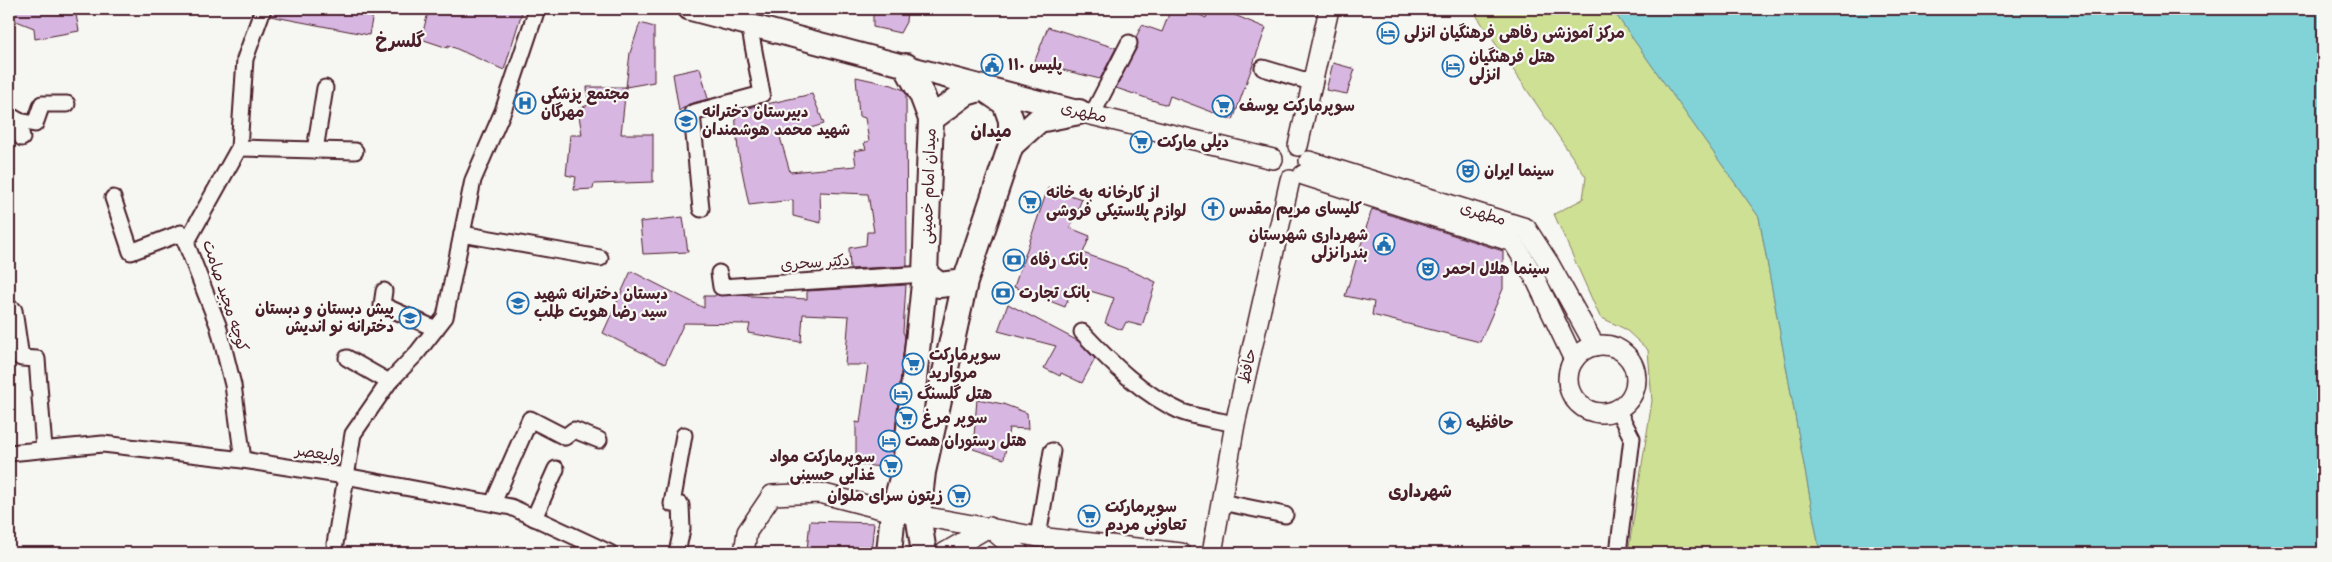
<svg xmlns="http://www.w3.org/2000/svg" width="2332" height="562" font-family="'Balsamiq Sans','Playpen Sans Arabic',sans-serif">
<rect width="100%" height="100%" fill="#f6f6f2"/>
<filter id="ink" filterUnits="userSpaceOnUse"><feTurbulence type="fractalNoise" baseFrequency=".02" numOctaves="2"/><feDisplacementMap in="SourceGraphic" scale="10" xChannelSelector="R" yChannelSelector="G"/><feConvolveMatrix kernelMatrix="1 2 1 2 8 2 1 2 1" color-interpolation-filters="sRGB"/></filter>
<g filter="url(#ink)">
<path fill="#cee094" stroke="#8c8060" d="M1472,9H1612L1759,217L1820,553H1628L1652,401L1648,350L1625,329L1600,317L1554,214L1583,199L1586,177Z"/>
<path fill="#82d3d8" stroke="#6c8b93" d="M1612,9H2323V553H1820L1759,217Z"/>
<g fill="#d7b6e1" stroke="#4a1f2b">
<path d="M9,9H75L79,31L35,39L34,28L9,18Z"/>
<path d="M272,9H374L369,35L270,16Z"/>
<path d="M429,9H523L504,70L448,45V48L421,39Z"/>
<path d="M873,9H907L906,22L900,33L873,27Z"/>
<path d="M1171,9H1188L1206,18L1209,9H1220L1266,28L1233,120L1170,96L1167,105L1116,88L1137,47L1136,37L1142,25L1162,32Z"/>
<path d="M640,23L654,27V82L626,87L630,53Z"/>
<path d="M1048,27L1116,48L1100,79L1034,63Z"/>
<path d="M1333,63L1355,69L1347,94L1326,90Z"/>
<path d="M700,68L708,99L689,104L679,111L673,74Z"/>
<path d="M856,77L892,85L904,90L906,94L907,266L850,269L849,248L866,245L867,232H874L868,194L820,192L821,223L793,216V200L749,205L738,151L735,111L812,94L824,124L780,137L790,172L856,166L854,151L866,149L864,143L869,141L865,118L859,116Z"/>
<path d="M587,87H626L621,134H653V182L594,184L593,189L574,190L576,177L566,175L570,135H582L578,109L588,105Z"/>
<path d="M1048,188L1082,199L1070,228L1090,236L1083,253L1125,268L1156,282L1142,326L1126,322L1122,330L1105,323L1114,298L1073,286L1065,307L1014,287Z"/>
<path d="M1372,209L1503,251V289L1480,342L1372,315L1374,302L1345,296Z"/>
<path d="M683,217L688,252L643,254L640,222Z"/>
<path d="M631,271L704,308V296H715L716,294L807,299V291L906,285L903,332L905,336L892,460L881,467L856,464V422L860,423L868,365H845L849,316L803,314L801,342L748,333L750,324L684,323L665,364L603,333Z"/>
<path d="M1008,304L1078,341L1095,359L1082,383L1061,373L1060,376L1044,368L1056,346L998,331Z"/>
<path d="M977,399L1003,404L1027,413L1028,429L1009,428L1004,459L973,449Z"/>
<path d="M810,521L874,523L871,553H836L807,550Z"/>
</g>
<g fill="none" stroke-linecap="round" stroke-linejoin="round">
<g stroke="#4a1f2b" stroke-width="19">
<g id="minor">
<path d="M1263,68L1314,83"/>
<path d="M9,115L19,121L22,138"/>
<path d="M1092,115L1129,43"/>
<path d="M19,121L35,124L42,104H67"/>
<path d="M239,148L355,151"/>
<path d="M315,150L325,88"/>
<path d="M113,198L131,252L181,233L186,243"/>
<path d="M701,209L692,113L762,94L749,24"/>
<path d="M462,234L600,258"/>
<path d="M719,273L721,287L925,274"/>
<path d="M384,291L382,305L436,329"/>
<path d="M14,310L21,358L37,359L44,449"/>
<path d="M1082,332C1112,364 1142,394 1182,412C1198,418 1218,420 1235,424"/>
<path d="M347,358L389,382"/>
<path d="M1617,409L1632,438L1618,553"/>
<path d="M9,453L103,444L243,460L345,476L511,507L610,553"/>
<path d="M243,460L233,385L218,325L186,243L239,148L245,59L263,9"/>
<path d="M1221,502L1285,515"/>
<path d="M493,503L530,419L565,437L574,430L599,440"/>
<path d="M534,518L556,469"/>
<path d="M1038,537L1052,451"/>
<path d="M335,544L353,434L389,382L417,353L445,317L473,180L503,111L537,9"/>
<path d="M677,553L682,529L681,505L672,504L684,435"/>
</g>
</g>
<g stroke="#4a1f2b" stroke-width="22">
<g id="tertiary">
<path d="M1079,112L1273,159"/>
<path d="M1298,146L1329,9"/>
<path d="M1309,161L1526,228L1550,265L1595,346"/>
<path d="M1303,175L1513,242L1535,278L1574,360"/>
<circle cx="1602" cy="379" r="34"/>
<path d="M894,511L1038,537L1181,553"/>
<path d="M744,553L747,532L772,495L820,493L893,512"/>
<path d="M944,553L989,527L1019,553"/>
<path d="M1212,553L1235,424L1290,180"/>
</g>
</g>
<g stroke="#4a1f2b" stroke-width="25">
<path id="secondary" d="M689,9L1079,112"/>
</g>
<g stroke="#4a1f2b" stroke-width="28">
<g id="primary">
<path d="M906,66L922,95L931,119"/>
<path d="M1011,145L1039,120L1079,112"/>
<path d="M889,553L893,512L905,467L925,274"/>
<path d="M924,553L918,514L923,472L965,282L1011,145V120L1005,103L983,88L966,93L931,119L925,274L939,285L965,282"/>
</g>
</g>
<use href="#minor" stroke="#f6f6f2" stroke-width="15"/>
<use href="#tertiary" stroke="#f6f6f2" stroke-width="19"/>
<use href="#secondary" stroke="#f6f6f2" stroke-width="21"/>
<use href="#primary" stroke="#f6f6f2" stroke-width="24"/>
</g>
</g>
<defs>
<g id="hotel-ring" transform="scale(1.125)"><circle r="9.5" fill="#f6f6f2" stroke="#1f6fb2" stroke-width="1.5"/><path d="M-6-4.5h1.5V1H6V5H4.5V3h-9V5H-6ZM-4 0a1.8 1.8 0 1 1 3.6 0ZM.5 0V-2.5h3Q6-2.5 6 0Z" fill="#1f6fb2"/></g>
<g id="civic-ring" transform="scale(1.125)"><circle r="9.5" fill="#f6f6f2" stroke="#1f6fb2" stroke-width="1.5"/><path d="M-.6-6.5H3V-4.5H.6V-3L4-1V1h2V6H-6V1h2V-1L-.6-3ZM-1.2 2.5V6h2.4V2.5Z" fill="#1f6fb2"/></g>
<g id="hospital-ring" transform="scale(1.125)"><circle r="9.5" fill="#f6f6f2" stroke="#1f6fb2" stroke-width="1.5"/><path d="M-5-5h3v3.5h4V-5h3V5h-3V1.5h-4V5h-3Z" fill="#1f6fb2"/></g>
<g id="supermarket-ring" transform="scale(1.125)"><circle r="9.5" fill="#f6f6f2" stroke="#1f6fb2" stroke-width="1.5"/><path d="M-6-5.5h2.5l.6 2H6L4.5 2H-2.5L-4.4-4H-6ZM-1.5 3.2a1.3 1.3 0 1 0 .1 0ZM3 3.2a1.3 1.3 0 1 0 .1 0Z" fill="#1f6fb2"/></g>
<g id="school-ring" transform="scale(1.125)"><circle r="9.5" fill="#f6f6f2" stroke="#1f6fb2" stroke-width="1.5"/><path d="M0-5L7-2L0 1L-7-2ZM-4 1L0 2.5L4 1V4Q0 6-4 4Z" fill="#1f6fb2"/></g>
<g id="theatre-ring" transform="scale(1.125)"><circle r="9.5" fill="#f6f6f2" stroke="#1f6fb2" stroke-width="1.5"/><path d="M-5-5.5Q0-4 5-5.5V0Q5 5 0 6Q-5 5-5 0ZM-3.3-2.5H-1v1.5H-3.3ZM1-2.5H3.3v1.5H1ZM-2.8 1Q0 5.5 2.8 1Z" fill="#1f6fb2"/></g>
<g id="church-ring" transform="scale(1.125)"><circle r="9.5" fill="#f6f6f2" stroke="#1f6fb2" stroke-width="1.5"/><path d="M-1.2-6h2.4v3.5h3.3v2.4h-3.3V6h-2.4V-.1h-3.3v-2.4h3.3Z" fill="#1f6fb2"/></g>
<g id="bank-ring" transform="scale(1.125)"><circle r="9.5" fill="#f6f6f2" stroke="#1f6fb2" stroke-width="1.5"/><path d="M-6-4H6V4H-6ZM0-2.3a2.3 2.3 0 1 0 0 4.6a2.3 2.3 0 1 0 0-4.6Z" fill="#1f6fb2"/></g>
<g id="sight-ring" transform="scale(1.125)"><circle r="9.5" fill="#f6f6f2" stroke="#1f6fb2" stroke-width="1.5"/><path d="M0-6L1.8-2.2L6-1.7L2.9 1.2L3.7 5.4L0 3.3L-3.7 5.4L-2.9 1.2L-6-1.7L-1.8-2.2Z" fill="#1f6fb2"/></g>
</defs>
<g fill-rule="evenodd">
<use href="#hotel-ring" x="1388" y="33"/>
<use href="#civic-ring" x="992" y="65"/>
<use href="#hotel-ring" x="1453" y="66"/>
<use href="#hospital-ring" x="525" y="103"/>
<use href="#supermarket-ring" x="1223" y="106"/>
<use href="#school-ring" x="686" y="121"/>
<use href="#supermarket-ring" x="1141" y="142"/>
<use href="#theatre-ring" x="1468" y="171"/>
<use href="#supermarket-ring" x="1030" y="202"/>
<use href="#church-ring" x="1213" y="209"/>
<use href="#civic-ring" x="1384" y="244"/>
<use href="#bank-ring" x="1014" y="260"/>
<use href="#theatre-ring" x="1428" y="269"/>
<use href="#bank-ring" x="1003" y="293"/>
<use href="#school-ring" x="518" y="303"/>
<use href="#school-ring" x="410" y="318"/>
<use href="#supermarket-ring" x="913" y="364"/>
<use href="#hotel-ring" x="901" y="394"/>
<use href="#supermarket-ring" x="906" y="418"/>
<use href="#sight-ring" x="1450" y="423"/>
<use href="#hotel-ring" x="889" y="441"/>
<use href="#supermarket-ring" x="891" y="466"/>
<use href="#supermarket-ring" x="959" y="496"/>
<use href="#supermarket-ring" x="1089" y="516"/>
</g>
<g text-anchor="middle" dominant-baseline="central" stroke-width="4.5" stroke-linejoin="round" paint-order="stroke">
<g font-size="16" font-weight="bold" fill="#4a1f2b" stroke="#f6f6f2" text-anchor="start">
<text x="1404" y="33">مرکز آموزشی رفاهی فرهنگیان انزلی</text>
<text x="1469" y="57">هتل فرهنگیان<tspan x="1469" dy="18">انزلی</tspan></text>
<text x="1008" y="65">پلیس ۱۱۰</text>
<text x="541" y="94">مجتمع پزشکی<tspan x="541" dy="18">مهرگان</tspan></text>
<text x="1239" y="106">سوپرمارکت یوسف</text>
<text x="702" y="112">دبیرستان دخترانه<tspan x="702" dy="18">شهید محمد هوشمندان</tspan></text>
<text x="1157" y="142">دیلی مارکت</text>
<text x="1484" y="171">سینما ایران</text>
<text x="1046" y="193">از کارخانه به خانه<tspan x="1046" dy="18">لوازم پلاستیکی فروشی</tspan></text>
<text x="1229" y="209">کلیسای مریم مقدس</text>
<text x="1368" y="235" text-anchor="end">شهرداری شهرستان<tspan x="1368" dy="18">بندرانزلی</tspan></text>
<text x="1030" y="260">بانک رفاه</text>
<text x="1444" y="269">سینما هلال احمر</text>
<text x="1019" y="293">بانک تجارت</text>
<text x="534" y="294">دبستان دخترانه شهید<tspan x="534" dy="18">سید رضا هویت طلب</tspan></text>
<text x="394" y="309" text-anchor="end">پیش دبستان و دبستان<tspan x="394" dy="18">دخترانه نو اندیش</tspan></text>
<text x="929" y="355">سوپرمارکت<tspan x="929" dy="18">مروارید</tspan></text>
<text x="917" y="394">هتل گلسنگ</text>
<text x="922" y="418">سوپر مرغ</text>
<text x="1466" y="423">حافظیه</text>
<text x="905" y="441">هتل رستوران همت</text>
<text x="875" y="457" text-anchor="end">سوپرمارکت مواد<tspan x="875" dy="18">غذایی حسینی</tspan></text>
<text x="943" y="496" text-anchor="end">زيتون سرای ملوان</text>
<text x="1105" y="507">سوپرمارکت<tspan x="1105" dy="18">تعاونی مردم</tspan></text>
</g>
<g font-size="16" fill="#4a1f2b" stroke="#f6f6f2">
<text transform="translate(1084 113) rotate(13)">مطهری</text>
<text transform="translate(929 186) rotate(-88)">میدان امام خمینی</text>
<text transform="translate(1483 214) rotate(17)">مطهری</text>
<text transform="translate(815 263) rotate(-4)">دکتر سحری</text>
<text transform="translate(225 296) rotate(72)">کوچه مجید صامت</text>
<text transform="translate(1248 366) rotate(-77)">حافظ</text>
<text transform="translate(318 454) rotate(9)">ولیعصر</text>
</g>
<g font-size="18" font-weight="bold" fill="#4a1f2b" stroke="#f6f6f2">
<text x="400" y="41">گلسرخ</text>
<text x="991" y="131">میدان</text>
<text x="1420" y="491">شهرداری</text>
</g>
</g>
<rect width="2332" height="562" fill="none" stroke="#f6f6f2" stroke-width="30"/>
<rect x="15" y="15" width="2302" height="532" fill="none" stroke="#4a1f2b" stroke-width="2" filter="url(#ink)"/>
</svg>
